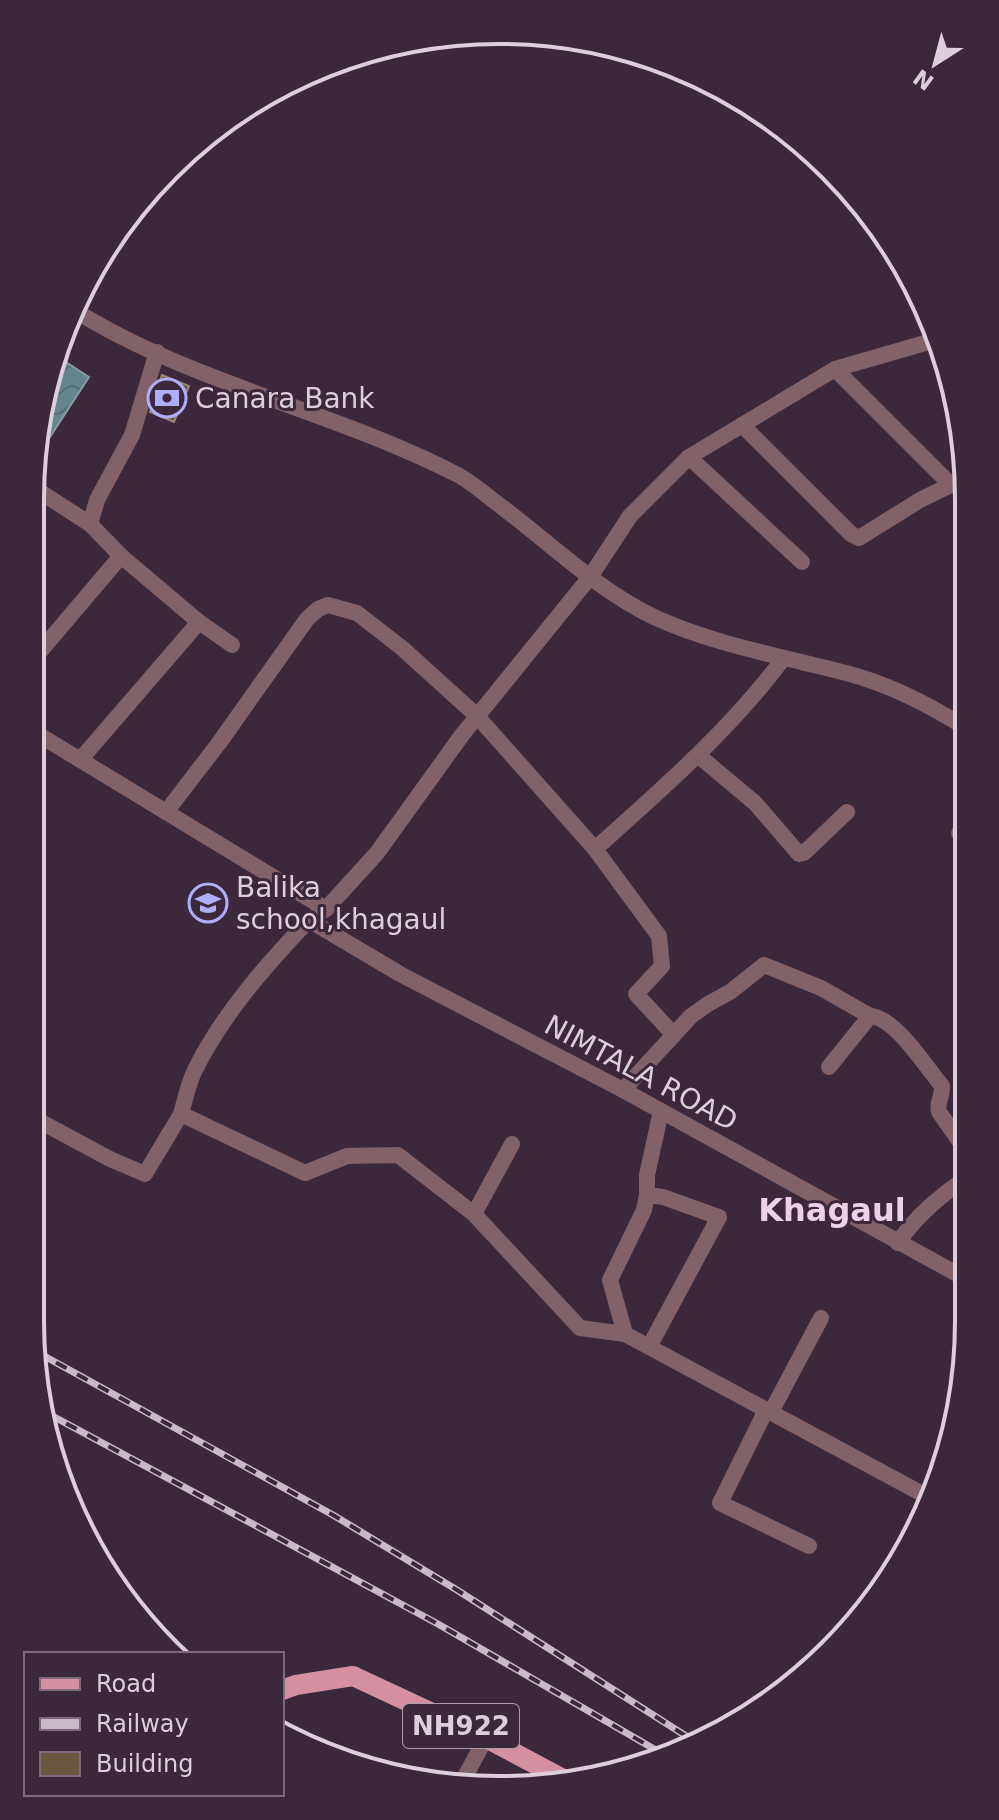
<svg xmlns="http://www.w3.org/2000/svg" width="999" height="1820" font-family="'DejaVu Sans',sans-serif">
<defs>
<pattern id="water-waves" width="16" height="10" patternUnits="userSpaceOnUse" patternTransform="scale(2)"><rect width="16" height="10" fill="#62868c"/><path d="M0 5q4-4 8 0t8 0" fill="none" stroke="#576d72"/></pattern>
</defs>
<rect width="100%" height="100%" fill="#3c283b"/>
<path fill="url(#water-waves)" stroke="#879ca4" stroke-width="2" d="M55,355L89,377L35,460L33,459L46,378Z"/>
<path fill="#685840" stroke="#9a886d" stroke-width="2" d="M162,375L189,386L174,422L150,412Z"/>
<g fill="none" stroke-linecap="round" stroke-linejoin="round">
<g stroke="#836169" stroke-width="16">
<path d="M74,310C193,384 334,411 458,475C473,483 488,497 502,507C551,544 598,590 654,617C715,645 781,656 846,673C889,684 928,704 966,728"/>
<path d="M939,339L835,369L689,457L630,516L590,577L462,735L377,853L326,909L309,920L400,974L623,1090L968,1280"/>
<path d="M835,369L951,485"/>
<path d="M742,425L851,534L859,538L920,500L965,478"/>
<path d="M689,457L802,562"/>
<path d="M31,486L90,524"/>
<path d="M121,556L199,622"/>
<path d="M31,662L121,556L90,524L97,500L132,435L157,352"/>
<path d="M31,730L326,909"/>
<path d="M699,756L755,803L799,854L804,853L847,812"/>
<path d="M80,760L199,622L232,645"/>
<path d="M166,812L219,743L307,619L318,609L328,605L357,613L402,648L477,716L595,849L659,936L662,966L636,994L674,1035"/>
<path d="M959,833L966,823"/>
<path d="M595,849C662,789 729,731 783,659"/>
<path d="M963,934L967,929"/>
<path d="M829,1067L870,1016C895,1017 926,1067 942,1086C943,1096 936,1103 939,1112L967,1152"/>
<path d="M623,1090L691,1016L708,1004L730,992L764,965L821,988L870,1016"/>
<path d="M181,1114C185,1100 188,1085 194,1072C221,1016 266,965 309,920"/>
<path d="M30,1116L110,1159L145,1174L181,1114L305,1173L347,1156L398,1155L474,1214"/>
<path d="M512,1144L474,1214L580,1328L625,1334L930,1498"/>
<path d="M647,1195L663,1197L719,1217L649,1347"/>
<path d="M898,1243C917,1214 940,1197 967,1177"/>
<path d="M625,1334L610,1280L644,1210L647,1195V1175L661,1111"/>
<path d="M766,1410L720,1503L809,1546"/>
<path d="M771,1412L821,1318"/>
<path d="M462,1782L486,1738"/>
</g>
<path stroke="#d48fa1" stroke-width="20" d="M282,1690L296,1685L353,1676L486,1738L567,1781"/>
<g stroke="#c8bac7" stroke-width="7">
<g id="rail">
<path d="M35,1351L333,1515L457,1590L697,1743"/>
<path d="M45,1412L438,1624L668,1757"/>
</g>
</g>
<use href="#rail" stroke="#3c283b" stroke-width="4" stroke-dasharray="12" stroke-linecap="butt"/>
</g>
<defs>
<g id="bank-ring" transform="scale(2)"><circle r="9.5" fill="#3c283b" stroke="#aeaefb" stroke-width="1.5"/><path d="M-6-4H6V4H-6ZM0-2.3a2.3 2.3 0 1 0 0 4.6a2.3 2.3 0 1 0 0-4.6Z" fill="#aeaefb"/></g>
<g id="school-ring" transform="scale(2)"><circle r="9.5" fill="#3c283b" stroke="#aeaefb" stroke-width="1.5"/><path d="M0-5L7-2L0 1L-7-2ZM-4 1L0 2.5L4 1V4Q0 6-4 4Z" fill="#aeaefb"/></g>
</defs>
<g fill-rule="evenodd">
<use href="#bank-ring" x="167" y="398"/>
<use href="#school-ring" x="208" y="903"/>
</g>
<g text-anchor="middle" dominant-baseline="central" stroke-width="6" stroke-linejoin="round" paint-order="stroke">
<rect fill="#3c283b" stroke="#ac9dab" stroke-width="2" x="403" y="1704" width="116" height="44" rx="6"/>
<g font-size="26" font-weight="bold" fill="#dccfdb">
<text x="461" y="1726">NH922</text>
</g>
<g font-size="28" fill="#dccfdb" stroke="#3c283b" text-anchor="start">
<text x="195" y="398">Canara Bank</text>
<text x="236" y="887">Balika<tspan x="236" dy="32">school,khagaul</tspan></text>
</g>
<g font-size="28" fill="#dccfdb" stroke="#3c283b">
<text transform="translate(641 1073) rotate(28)">NIMTALA ROAD</text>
</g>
<g font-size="32" font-weight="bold" fill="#ebd1e9" stroke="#3c283b">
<text x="832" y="1210">Khagaul</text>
</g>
</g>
<path d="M0 0H999V1820H0ZM499 44H500A455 455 0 0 1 955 499V1321A455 455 0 0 1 500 1776H499A455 455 0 0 1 44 1321V499A455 455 0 0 1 499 44Z" fill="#3c283b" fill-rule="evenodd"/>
<path fill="none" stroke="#dccfdb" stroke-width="4" d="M499 44H500A455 455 0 0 1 955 499V1321A455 455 0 0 1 500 1776H499A455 455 0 0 1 44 1321V499A455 455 0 0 1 499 44Z"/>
<rect x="24" y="1652" width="260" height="144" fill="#3c283b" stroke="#7c6b7b" stroke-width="2"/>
<rect x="40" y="1678" width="40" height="12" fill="#d48fa1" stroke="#7c6b7b" stroke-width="2"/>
<text x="96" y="1692" font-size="24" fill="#dccfdb">Road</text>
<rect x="40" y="1718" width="40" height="12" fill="#c8bac7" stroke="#7c6b7b" stroke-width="2"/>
<text x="96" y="1732" font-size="24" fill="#dccfdb">Railway</text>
<rect x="40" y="1752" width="40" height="24" fill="#685840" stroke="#7c6b7b" stroke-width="2"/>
<text x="96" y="1772" font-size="24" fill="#dccfdb">Building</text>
<g transform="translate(935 64) rotate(216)" stroke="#3c283b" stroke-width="6" paint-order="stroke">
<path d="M0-6L14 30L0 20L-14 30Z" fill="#dccfdb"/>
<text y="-12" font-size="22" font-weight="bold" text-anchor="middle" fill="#dccfdb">N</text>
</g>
</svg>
